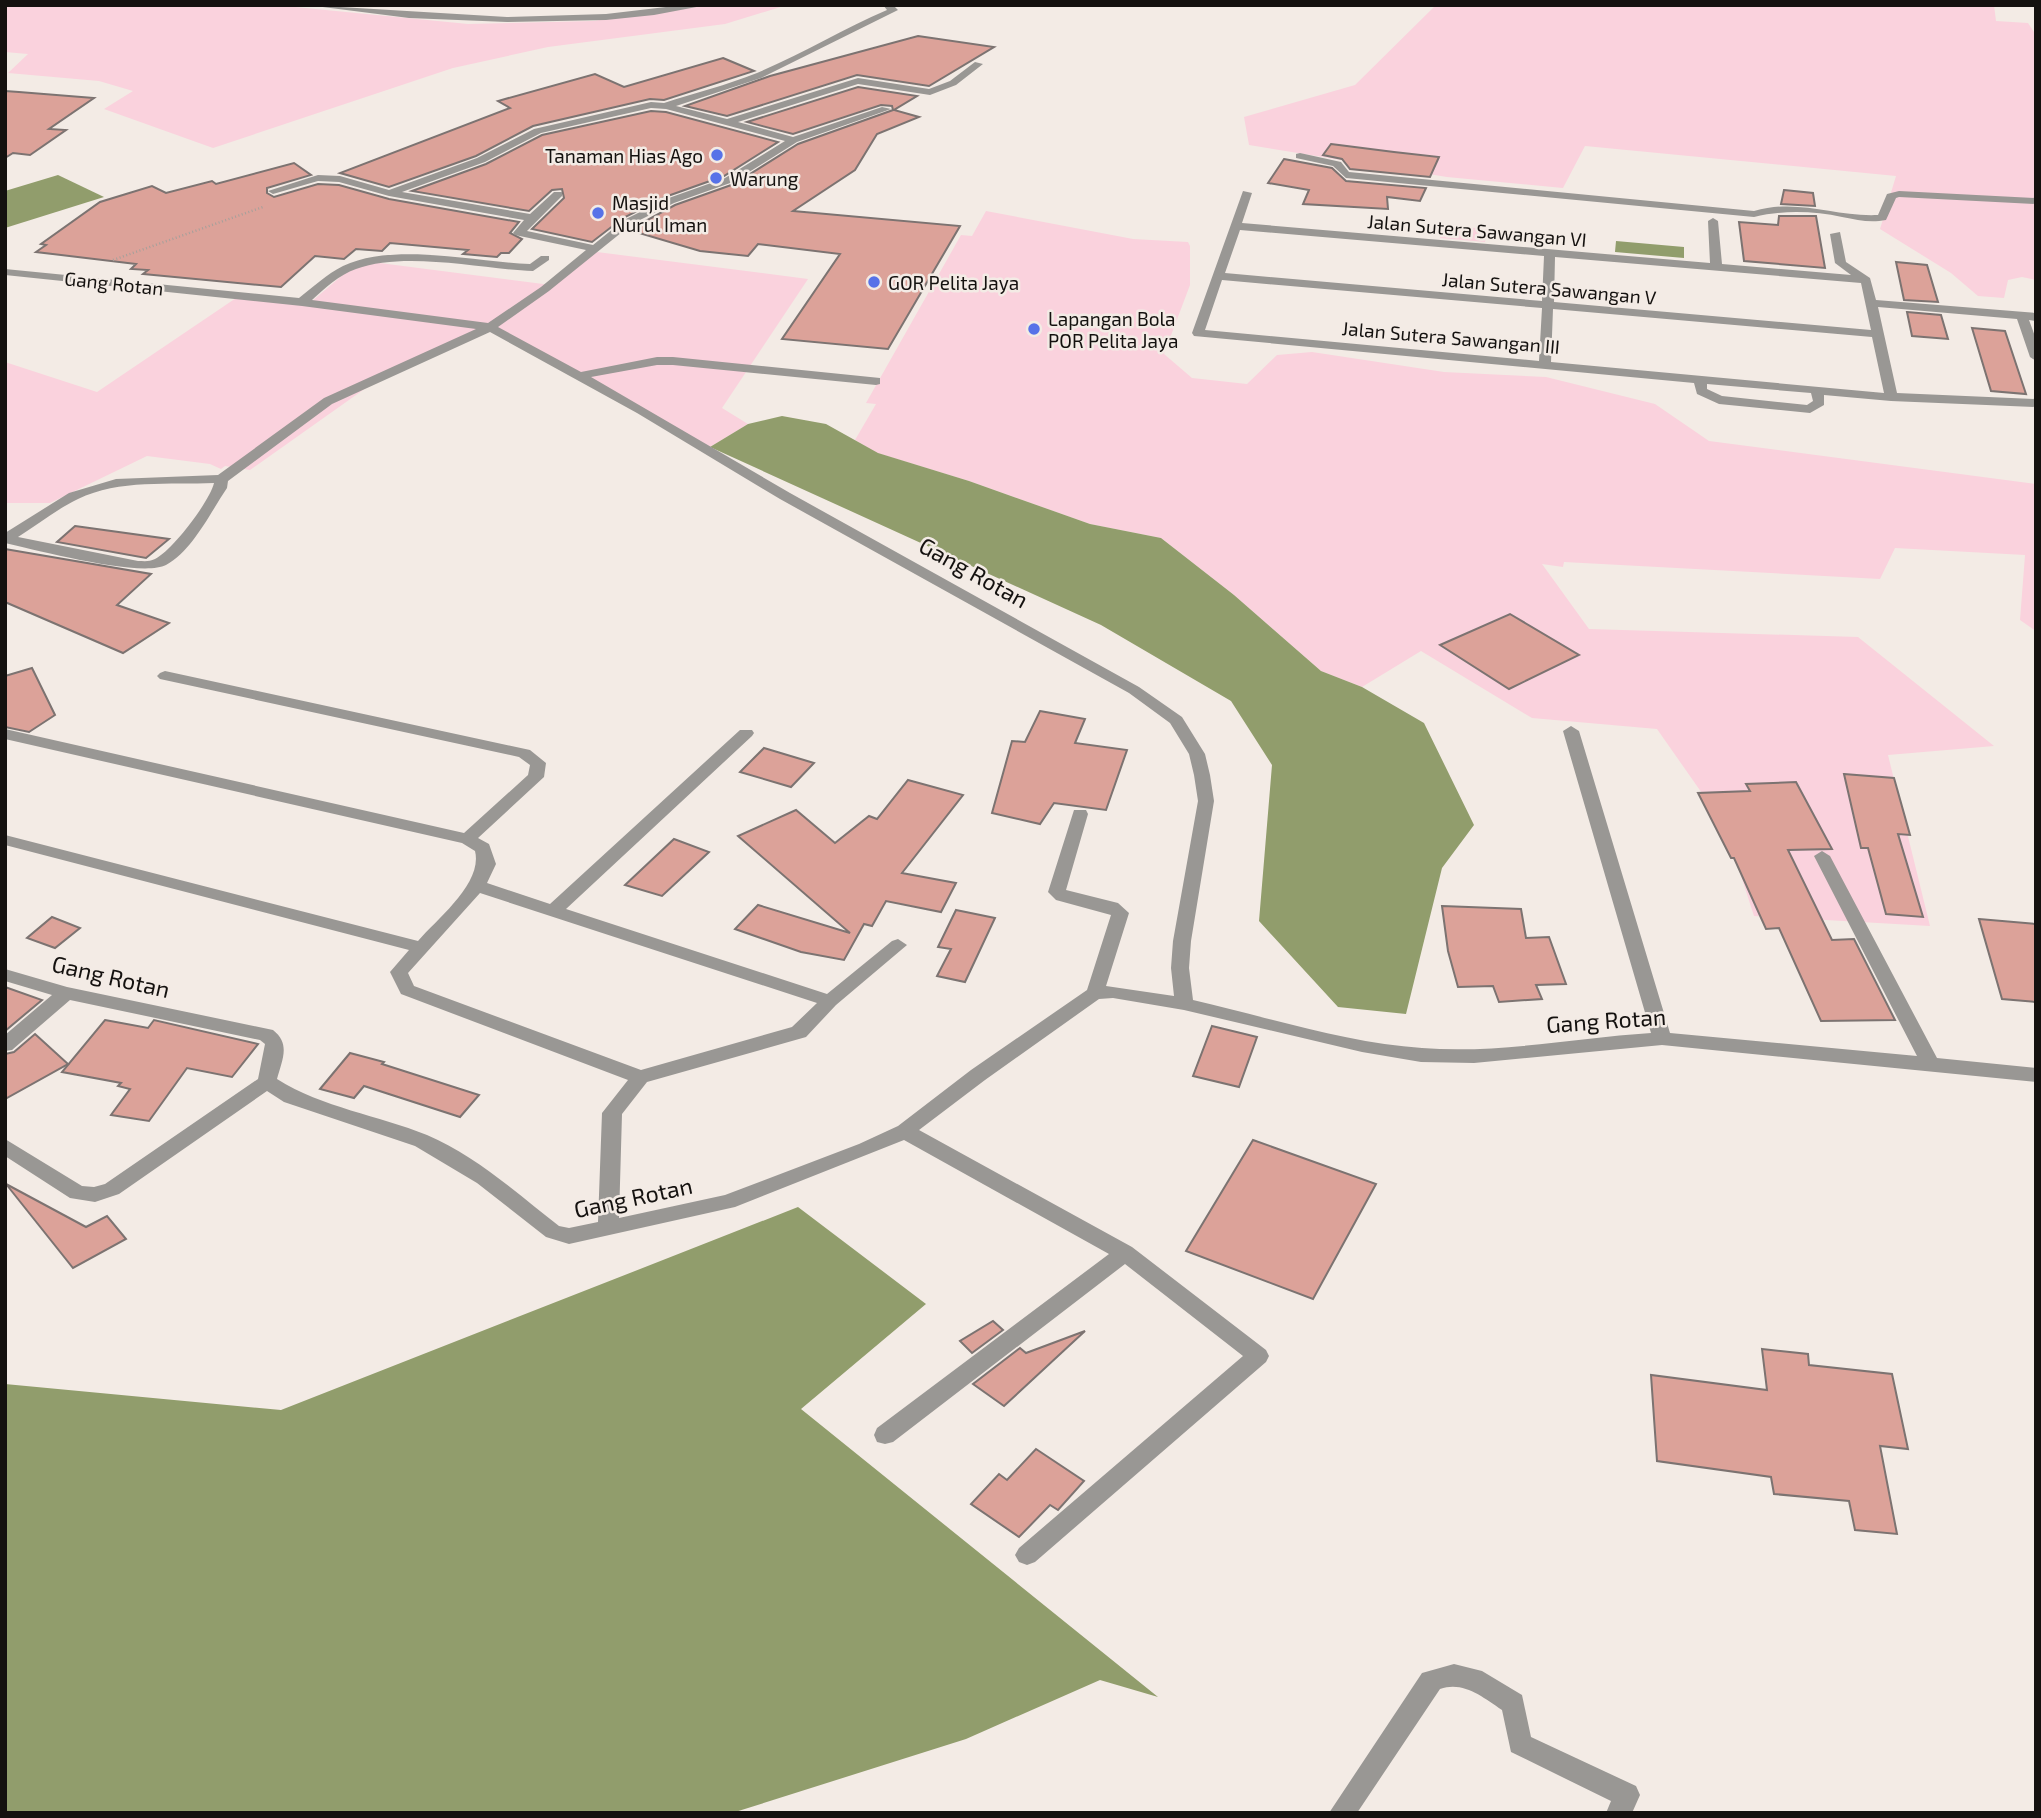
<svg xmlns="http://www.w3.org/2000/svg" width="2041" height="1818" font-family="'Exo 2',sans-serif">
<rect width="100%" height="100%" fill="#f3ebe5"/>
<g fill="#fad2dd">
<path d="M5,5H275L468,24L593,21L703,5H787L725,24L548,47L453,68L213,148L104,109L133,91L99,81L8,73L28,54L5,52Z"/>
<path d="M1436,5H1994L1996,21L2028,23L2036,35V280L2022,277L2008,280L2004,298L1978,296L1951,273L1880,229L1896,176L1585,146L1563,188L1447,177L1249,145L1244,117L1355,85Z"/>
<path d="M986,211L1133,239L1188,242L1190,246V285L1164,354L1192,378L1247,384L1277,355L1312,352L1444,372L1546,377L1655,404L1709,441L2036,484V631L2020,620L2025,555L1895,548L1880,579L1564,562L1563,567L1542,564L1589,629L1858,637L1994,746L1888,755L1930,926L1754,916L1725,826L1657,729L1532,718L1421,651L1362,687L1321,671L1234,595L1161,538L1090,524L969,481L877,453L855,440L876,404L866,403L961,235L972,236Z"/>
<path d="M1442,225L1487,229L1485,242L1440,238Z"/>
<path d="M597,252L808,279L722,408L748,424L710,447L486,328L380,378L250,470L225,466L221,469L210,464L147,456L50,503H5V362L97,392L242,294L311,302L345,273L372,262L551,285Z"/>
</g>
<g fill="#919d6c">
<path d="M58,175L104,197L5,228V191Z"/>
<path d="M1616,241L1684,247V258L1615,252Z"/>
<path d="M782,416L826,424L878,453L969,481L1090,524L1161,538L1234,595L1321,671L1362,687L1424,723L1474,825L1442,868L1406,1014L1338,1007L1259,921L1272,765L1231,701L1101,625L710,447L748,424Z"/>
<path d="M798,1207L926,1304L801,1409L1158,1697L1100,1680L966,1739L732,1813H5V1384L281,1410Z"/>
</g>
<g fill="#dca299" stroke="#7c7371" stroke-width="2">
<path d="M918,36L994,47L929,86L857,75L727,116L685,106L770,76Z"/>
<path d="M723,58L754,71L664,100L650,99L533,126L476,156L389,187L340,173L510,108L498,101L595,74L624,87Z"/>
<path d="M858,87L917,96L894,110L919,117L877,134L855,170L793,211L960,226L888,349L782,339L840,254L758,244L748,256L700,251L629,230L675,205L734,184L798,144L893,110L892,106L881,105L793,134L747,122Z"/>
<path d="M5,91L19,92L94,98L49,129L66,130L30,155L13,153L5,158Z"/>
<path d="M651,111L666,112L778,142L724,176L665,197L623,218L592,242L532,229L564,198L562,189L552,190L529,211L412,191L486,164L542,135Z"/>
<path d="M1331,144L1394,152L1439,157L1430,177L1350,169L1342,159L1323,155Z"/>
<path d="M1284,159L1332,168L1346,181L1426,188L1420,201L1387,197L1388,209L1303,204L1309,190L1268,183Z"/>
<path d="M294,163L311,175L267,188V193L274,197L318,184L339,185L389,199L519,222L510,233L522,239L509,253H501L497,257L463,254L468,250L390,243L382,251L356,249L344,259L315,256L281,287L143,274L148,270L131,269L136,264L36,252L46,245L41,244L100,202L152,186L166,193L212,181L216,184Z"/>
<path d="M1784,190L1813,193L1815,206L1781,204Z"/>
<path d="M1779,216H1816L1825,268L1744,261L1739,222L1778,225Z"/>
<path d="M1896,262L1927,265L1938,302L1904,300Z"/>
<path d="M1907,312L1941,315L1948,339L1912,336Z"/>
<path d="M1972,328L2005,331L2026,394L1991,391Z"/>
<path d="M75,526L169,539L146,558L57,542Z"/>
<path d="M5,549L151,574L117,605L169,623L123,653L5,602Z"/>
<path d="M1510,614L1579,655L1509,689L1440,645Z"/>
<path d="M32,668L55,715L29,732L5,727V676Z"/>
<path d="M1040,711L1085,719L1075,743L1127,750L1106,810L1054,803L1040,824L992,813L1012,741L1025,742Z"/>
<path d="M764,748L814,763L791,787L740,772Z"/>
<path d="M1844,774L1894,778L1910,835L1898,834L1923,917L1886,914L1868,848H1861Z"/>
<path d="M908,780L963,795L902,873L956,883L941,912L886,901L872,926L864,924L844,960L801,952L735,929L758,905L850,933L738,836L796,810L835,843L869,816L877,819Z"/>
<path d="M1796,782L1832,849L1788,850L1832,940L1854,939L1895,1020L1821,1021L1779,928L1766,929L1734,858H1731L1698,793L1750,791L1746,784Z"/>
<path d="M674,839L709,852L662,896L625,885Z"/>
<path d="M1442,906L1521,909L1526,938L1549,937L1566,984L1536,985L1542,999L1499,1002L1493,986L1458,987L1448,951Z"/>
<path d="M956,910L995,918L965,982L937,976L951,949L938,947Z"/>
<path d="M52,917L80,928L55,948L27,938Z"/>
<path d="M1979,919L2036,924V1002L2002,999Z"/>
<path d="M5,987L42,1000L5,1031Z"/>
<path d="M105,1020L148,1028L154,1020L258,1044L232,1077L187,1068L149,1121L111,1115L130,1089L118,1086L121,1083L62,1072Z"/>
<path d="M1212,1026L1257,1037L1239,1087L1193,1076Z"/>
<path d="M35,1034L68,1064L5,1099V1054L14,1052Z"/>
<path d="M350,1053L384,1062L382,1064L479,1095L460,1117L364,1086L354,1098L320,1089Z"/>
<path d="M1253,1140L1376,1184L1313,1299L1186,1251Z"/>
<path d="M6,1184L86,1227L107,1216L126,1239L73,1268Z"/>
<path d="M993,1321L1003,1330L972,1353L960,1341Z"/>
<path d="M1085,1331L1004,1406L973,1384L1020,1348L1026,1353Z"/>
<path d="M1762,1349L1808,1354L1809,1365L1892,1374L1908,1449L1880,1446L1897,1534L1855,1530L1849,1501L1774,1494L1771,1477L1657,1461L1651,1375L1767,1390Z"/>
<path d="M1036,1449L1084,1481L1058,1510L1050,1505L1019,1537L971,1504L999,1474L1007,1480Z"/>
</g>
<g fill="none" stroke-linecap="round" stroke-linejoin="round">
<path stroke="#a6a09b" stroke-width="2.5" stroke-dasharray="1 2.5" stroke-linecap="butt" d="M113,260L263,207"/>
<g fill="#999794" fill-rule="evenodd">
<path d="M307,5L507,17L606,14L683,5H707L654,15L606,20L507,22L409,18Z"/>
<path d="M883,5H893L898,10L761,78L676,106L727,119L858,78L929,89L950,81L975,62L983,64L956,85L930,95L858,84L738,122L793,137L882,107L891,109L797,142L733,182L674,203L632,224L549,291L498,327L581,372L657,357H673L880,378V384L876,385L673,365H657L591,377L790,493L1139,687L1182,717L1205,754L1210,775L1214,801L1191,941L1189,968L1193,1000C1267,1017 1347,1043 1422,1048C1498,1054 1575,1038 1651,1033L1563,731L1571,726L1579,731L1670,1033L1917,1056L1814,856L1822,851L1830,856L1937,1058L2036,1068V1082L1662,1045L1474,1063L1421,1062L1362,1052L1184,1010L1113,998L1099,999L985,1080L919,1130L1132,1247L1266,1350L1269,1356L1266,1362L1035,1562L1027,1565L1019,1562L1015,1555L1019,1548L1243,1356L1125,1264L893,1442L885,1444L877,1442L874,1435L877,1428L1109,1254L904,1140L735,1207L569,1244L546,1237L477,1183L415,1146L284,1102L267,1091L119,1194L95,1202L70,1198L5,1156V1139L82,1186L94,1187L105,1184L258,1079L265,1044L260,1040L70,1000L12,1050L5,1051V1035L52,995L5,981V969L67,987L273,1030C291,1044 282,1060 277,1079C323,1108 378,1115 427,1135C475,1155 519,1195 559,1226L569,1228L598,1222L602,1113L628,1080L401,994L390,972L409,950L5,845V835L418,941C438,918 483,883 475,851L462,843L5,739V729L464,833L528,775L530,765L519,757L160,679L157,676L160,673L165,671L530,750L546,763L544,777L478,838L489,844L496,864L487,883L550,904L740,730H752L754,733L752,736L566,909L827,994L892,941L898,939L907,945L836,1005L806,1037L647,1082L622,1114L619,1218L725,1195L859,1144L898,1126L971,1070L1087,990L1111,915L1056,900L1048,892L1074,810H1086L1088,814L1066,890L1118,903L1129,913L1106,986L1174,996L1171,968L1173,941L1198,801L1194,775L1189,754L1170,723L1129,693L780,499L637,413L490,332L332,404L228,481L227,488C210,513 193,550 166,565C141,578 37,550 5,543V533L69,493L116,479L218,475L324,398L476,329L302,306L5,275V269L299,298C313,287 327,274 343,266C394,242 475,262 530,264L541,256H549V260L533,271C480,269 406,251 356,269C339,275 325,288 312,300L488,323L541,287L586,250L515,235L513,233L524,220L389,196L339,182L318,181L273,194L268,191L318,175L340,176L389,190L477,158L534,129L651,102L664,103C695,93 727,85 757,73C802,54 843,29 887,10ZM651,108L666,109L785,141L725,178L666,199L624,220L593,245L527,231L562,196V192H554L530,214L402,192L485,162L541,133ZM214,483C210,501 172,551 155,559C149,562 144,561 138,561L18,537C37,525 57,509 78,499C119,479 170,485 214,483ZM480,893L817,1003L792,1027L641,1070L414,986L408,973Z"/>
<path d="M1300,153L1341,162L1349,172L1754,211C1799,198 1834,217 1878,215L1887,194L1899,191L2036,198V204L1899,197L1896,198L1886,220C1870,223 1858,220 1842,217C1814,211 1782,210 1754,217L1346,178L1333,166L1296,158V154Z"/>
<path d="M1243,191L1252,193L1242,223L1710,263L1708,221L1713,218L1718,221L1722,264L1851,275L1835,263L1830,234L1840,232L1846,262L1870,278L1876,300L2036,313V321L2029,320L2036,339V361L2030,357L2017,319L1878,307L1897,393L2036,399V407L1891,401L1824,395V405L1810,413L1719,404L1697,394L1694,383L1194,336L1192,333ZM1240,230L1544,256L1542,301L1225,273ZM1555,257L1861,283L1871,330L1554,302ZM1222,280L1542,308L1539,361L1205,330ZM1553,309L1872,337L1884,393L1551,362ZM1707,384L1811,393L1813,401L1807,405L1722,396L1707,389Z"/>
<path d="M1454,1664L1482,1671L1522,1695L1531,1737L1636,1786L1640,1795L1632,1813H1606L1611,1801L1511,1752L1502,1710C1482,1697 1464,1681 1440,1689L1357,1813H1329L1422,1673Z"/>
</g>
</g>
<g fill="#5772e8" stroke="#f3ebe5" stroke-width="2.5">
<circle cx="717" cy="155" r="7"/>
<circle cx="716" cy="178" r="7"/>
<circle cx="598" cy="213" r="7"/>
<circle cx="874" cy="282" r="7"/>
<circle cx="1034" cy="329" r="7"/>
</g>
<g text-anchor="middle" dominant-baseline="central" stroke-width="5" stroke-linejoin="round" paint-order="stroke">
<g font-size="19" fill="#14110f" stroke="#f3ebe5" text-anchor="start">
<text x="703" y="155" text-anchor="end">Tanaman Hias Ago</text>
<text x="730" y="178">Warung</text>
<text x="612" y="202">Masjid<tspan x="612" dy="22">Nurul Iman</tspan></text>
<text x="888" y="282">GOR Pelita Jaya</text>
<text x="1048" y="318">Lapangan Bola<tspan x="1048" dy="22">POR Pelita Jaya</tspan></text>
</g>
<g font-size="19" fill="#14110f" stroke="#f3ebe5">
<text transform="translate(1477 230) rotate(5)">Jalan Sutera Sawangan VI</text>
<text transform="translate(114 283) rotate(6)">Gang Rotan</text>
<text transform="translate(1549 288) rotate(5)">Jalan Sutera Sawangan V</text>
<text transform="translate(1451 337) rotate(5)">Jalan Sutera Sawangan III</text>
</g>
<g font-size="23" fill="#14110f" stroke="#f3ebe5">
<text transform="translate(974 572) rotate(29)">Gang Rotan</text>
<text transform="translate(111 976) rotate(13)">Gang Rotan</text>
<text transform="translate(1606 1020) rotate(-4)">Gang Rotan</text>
<text transform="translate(633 1197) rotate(-12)">Gang Rotan</text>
</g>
</g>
<rect width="2041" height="1818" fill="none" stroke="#14110f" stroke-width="14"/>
</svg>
